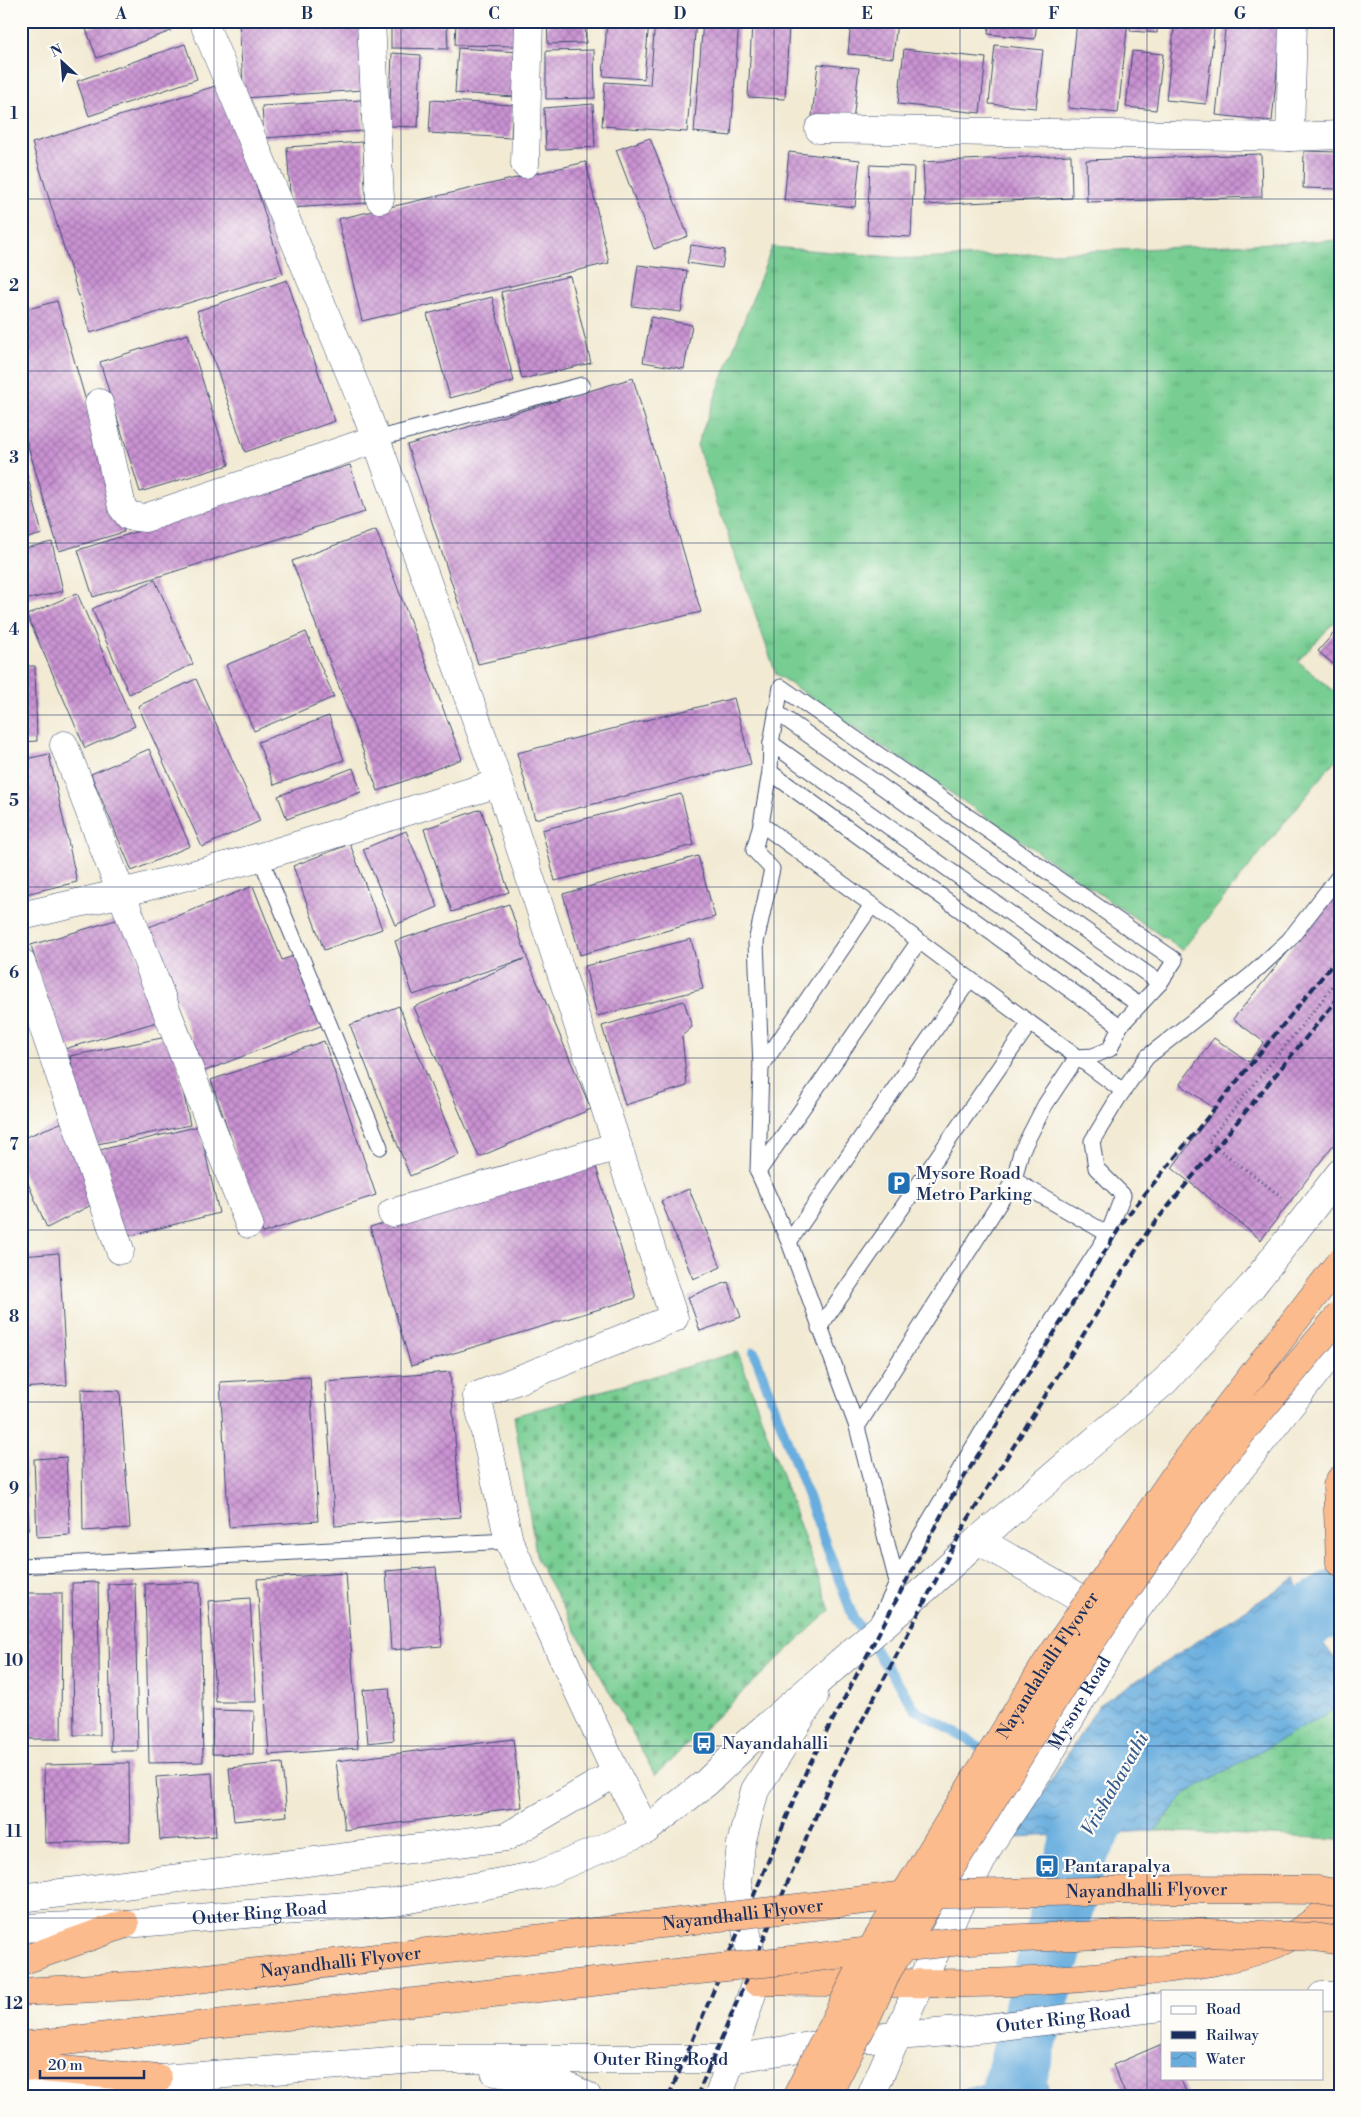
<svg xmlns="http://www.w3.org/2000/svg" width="1361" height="2117" font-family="'Libre Bodoni',serif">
<defs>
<pattern id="grass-tufts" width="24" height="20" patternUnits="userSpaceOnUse" patternTransform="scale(1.25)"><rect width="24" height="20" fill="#77cd92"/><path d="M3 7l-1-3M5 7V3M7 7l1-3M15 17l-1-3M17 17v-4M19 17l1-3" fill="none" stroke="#66b080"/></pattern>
<pattern id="wetland-marsh" width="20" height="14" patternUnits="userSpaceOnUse" patternTransform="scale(1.25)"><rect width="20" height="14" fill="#77cd92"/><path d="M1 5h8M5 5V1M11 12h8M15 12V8" fill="none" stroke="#66b080"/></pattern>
<pattern id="cemetery-stones" width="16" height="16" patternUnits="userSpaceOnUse" patternTransform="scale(1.25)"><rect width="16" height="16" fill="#77cd92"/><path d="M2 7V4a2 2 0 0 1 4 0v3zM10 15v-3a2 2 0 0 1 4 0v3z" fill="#66b080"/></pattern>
<pattern id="water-waves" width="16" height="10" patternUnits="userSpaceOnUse" patternTransform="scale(1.25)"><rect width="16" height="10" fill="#68adde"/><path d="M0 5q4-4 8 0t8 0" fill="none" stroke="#558db7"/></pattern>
<pattern id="building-cross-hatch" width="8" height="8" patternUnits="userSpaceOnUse" patternTransform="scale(1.25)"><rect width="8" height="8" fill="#ca92d2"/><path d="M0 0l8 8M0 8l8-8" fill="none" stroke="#a378ae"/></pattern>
</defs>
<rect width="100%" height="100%" fill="#fdfcf7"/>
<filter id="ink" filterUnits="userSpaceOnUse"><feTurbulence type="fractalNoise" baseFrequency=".02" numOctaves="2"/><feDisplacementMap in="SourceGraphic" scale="10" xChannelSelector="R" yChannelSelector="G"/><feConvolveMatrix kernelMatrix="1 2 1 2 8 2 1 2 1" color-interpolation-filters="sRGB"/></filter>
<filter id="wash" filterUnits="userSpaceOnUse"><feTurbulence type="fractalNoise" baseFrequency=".0096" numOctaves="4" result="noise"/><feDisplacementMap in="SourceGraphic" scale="20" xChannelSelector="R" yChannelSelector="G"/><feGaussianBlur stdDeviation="1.12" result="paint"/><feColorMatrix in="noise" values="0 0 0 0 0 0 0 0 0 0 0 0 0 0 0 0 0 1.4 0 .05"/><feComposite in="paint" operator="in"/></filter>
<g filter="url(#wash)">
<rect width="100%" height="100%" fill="#f2ead3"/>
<path fill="url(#grass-tufts)" stroke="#497e78" d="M1340,240V616L1298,661L1340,697V754L1182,950L776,674L697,445L772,247L916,259Z"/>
<path fill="url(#wetland-marsh)" stroke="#497e78" d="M1340,1706V1839L1154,1831L1186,1793Z"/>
<path fill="url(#cemetery-stones)" stroke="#497e78" d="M738,1352L830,1610L655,1775L537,1560L514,1416Z"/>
<g fill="url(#water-waves)" stroke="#426e9e">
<path d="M1295,1578L1312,1626L1326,1647L1340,1665V1706L1186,1793L1154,1831L1015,1837L1099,1705Z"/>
<path d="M1042,2072L1053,2096H934Z"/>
</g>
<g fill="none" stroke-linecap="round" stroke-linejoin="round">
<path stroke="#68adde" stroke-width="10" d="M754,1352L853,1617L916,1710L991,1753"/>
<g stroke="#68adde" stroke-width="62">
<path d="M1235,1661L1340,1598"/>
<path d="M1011,2096L1079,1848L1130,1758"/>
</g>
</g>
<g id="blocks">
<g fill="url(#building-cross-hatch)">
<path d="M108,21H167L171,31L97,58L86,29Z"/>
<path d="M239,21H359L363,90L244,98Z"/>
<path d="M456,21H521L520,46L455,45Z"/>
<path d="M547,21H585L586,43L548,44Z"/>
<path d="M607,21H649L644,79L603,76Z"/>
<path d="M655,21H696L687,132L602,126L605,82L650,85Z"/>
<path d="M703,21H739L731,136L694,132Z"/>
<path d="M851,21H897L893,58L848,54Z"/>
<path d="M990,21H1037L1035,39L988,34Z"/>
<path d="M1077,21H1128L1118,113L1068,108Z"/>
<path d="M1131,21H1158L1157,33L1130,31Z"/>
<path d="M1175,21H1215L1206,104L1166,100Z"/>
<path d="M1226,21H1282L1272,121L1216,115Z"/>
<path d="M752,23L789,25L785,99L748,97Z"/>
<path d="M391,25H447L448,49L391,48Z"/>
<path d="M185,44L197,79L89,116L77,81Z"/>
<path d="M995,45L1043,50L1036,108L989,104Z"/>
<path d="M458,48L519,52L515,97L455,93Z"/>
<path d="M904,49L986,58L980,113L898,104Z"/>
<path d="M594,50L595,98L546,99V51Z"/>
<path d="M1132,51L1163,54L1156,110L1126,107Z"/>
<path d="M392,53L421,55L418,127L389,126Z"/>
<path d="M818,64L859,68L853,121L812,117Z"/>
<path d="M225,83L283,274L90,333L32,143Z"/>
<path d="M361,100L363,131L264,138L262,106Z"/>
<path d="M431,100L513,105L511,138L429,133Z"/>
<path d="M593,104L595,147L546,150L544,108Z"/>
<path d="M650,138L688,236L654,249L616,150Z"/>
<path d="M363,142L366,203L291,208L287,147Z"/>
<path d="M1304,151L1340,152V189L1303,188Z"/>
<path d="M789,152L860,160L855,207L784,200Z"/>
<path d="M1261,154L1262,197L1087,202L1086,160Z"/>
<path d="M1071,155L1072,198L925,205L923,162Z"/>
<path d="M586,162L609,263L362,321L338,219Z"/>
<path d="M870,165L914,167L911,237L867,235Z"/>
<path d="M691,245L725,250L722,268L687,263Z"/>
<path d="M638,265L687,271L681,312L632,306Z"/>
<path d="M570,276L591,363L522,379L501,292Z"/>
<path d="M287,280L335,421L245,452L197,311Z"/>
<path d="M492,297L514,381L450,398L427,314Z"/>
<path d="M57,301L124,532L59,551L21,422V311Z"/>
<path d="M651,317L692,325L684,369L643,362Z"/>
<path d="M188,334L229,465L140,492L100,362Z"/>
<path d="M633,378L701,612L478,664L407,445Z"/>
<path d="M21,450L42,534L21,540Z"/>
<path d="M350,465L365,512L93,597L78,550Z"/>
<path d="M376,530L462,759L378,791L292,561Z"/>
<path d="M52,542L63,591L21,601V549Z"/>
<path d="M155,580L193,664L129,694L92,609Z"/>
<path d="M77,593L135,726L85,748L27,615Z"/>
<path d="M1340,626V670L1318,651Z"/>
<path d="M306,632L334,697L254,731L226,665Z"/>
<path d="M21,666H35L37,741L21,742Z"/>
<path d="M196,679L260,821L202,847L138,706Z"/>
<path d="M734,698L751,764L535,819L517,753Z"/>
<path d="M329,716L344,760L274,785L258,742Z"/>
<path d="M149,749L190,846L132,871L91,774Z"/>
<path d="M49,754L77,882L21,895V760Z"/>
<path d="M353,768L361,792L287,819L278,796Z"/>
<path d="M681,794L694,845L555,881L542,830Z"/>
<path d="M481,809L509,892L452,912L424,829Z"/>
<path d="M406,831L438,907L395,925L363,849Z"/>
<path d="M350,844L382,929L324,950L293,866Z"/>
<path d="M698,856L715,917L580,955L563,894Z"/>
<path d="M253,886L282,960L296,955L323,1025L205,1071L149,927Z"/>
<path d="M1340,888V1136L1261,1240L1172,1168L1215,1109L1180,1084L1214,1038L1249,1062L1264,1042L1233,1019Z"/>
<path d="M509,904L527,958L591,1109L479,1157L414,1007L524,959L413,995L395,941Z"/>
<path d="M126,917L157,1022L61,1050L31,945Z"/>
<path d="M691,939L703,989L597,1016L585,966Z"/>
<path d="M684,1001L692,1027L682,1036L687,1086L625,1105L602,1026Z"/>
<path d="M399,1006L459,1155L410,1176L350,1025Z"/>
<path d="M172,1036L190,1125L88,1146L70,1056Z"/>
<path d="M324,1041L376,1195L263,1233L211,1080Z"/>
<path d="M63,1122L97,1202L47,1228L21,1167V1139Z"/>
<path d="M199,1126L219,1213L121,1238L100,1150Z"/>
<path d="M594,1160L636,1298L411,1366L370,1227Z"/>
<path d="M689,1189L721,1267L693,1279L661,1201Z"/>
<path d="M59,1253L67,1385L21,1388V1256Z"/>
<path d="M728,1282L741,1317L700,1331L688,1297Z"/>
<path d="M450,1372L461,1517L335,1526L325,1382Z"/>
<path d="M310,1377L318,1521L229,1527L220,1382Z"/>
<path d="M81,1389L120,1391L130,1528L83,1531Z"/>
<path d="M21,1433H23L29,1530H21Z"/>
<path d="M66,1457L70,1535L37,1537L34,1459Z"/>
<path d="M436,1567L442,1646L391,1650L386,1571Z"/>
<path d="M346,1573L358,1748L269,1755L257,1579Z"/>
<path d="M98,1582L100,1735H74L72,1583Z"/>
<path d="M200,1582L203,1762L149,1763L145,1584Z"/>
<path d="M135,1583L138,1751H111L108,1584Z"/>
<path d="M21,1593H62L61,1739H21Z"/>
<path d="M250,1598L256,1702H216L208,1601Z"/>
<path d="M389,1688L394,1740L368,1743L363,1690Z"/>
<path d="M213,1710L254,1711L253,1755L212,1754Z"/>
<path d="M513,1739L522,1807L345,1830L336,1761Z"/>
<path d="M129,1763L130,1841L45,1843L44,1765Z"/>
<path d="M282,1763L287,1816L234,1821L229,1768Z"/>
<path d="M212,1773L216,1836L160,1840L156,1777Z"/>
<path d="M1162,2044V2078H1180L1188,2096H1126L1113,2065Z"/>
<path d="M1340,2091V2096H1327Z"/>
</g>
</g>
</g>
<g filter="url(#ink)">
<use href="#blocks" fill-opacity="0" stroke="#3b4b70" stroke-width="1"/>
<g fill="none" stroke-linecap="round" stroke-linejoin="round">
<g stroke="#3b4b70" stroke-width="17">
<g id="service">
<path d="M376,439L582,385"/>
<path d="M776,712L1160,983"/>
<path d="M771,743L1139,1005"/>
<path d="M770,772L1120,1026"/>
<path d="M761,824L770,772L771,743L781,687L1175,960L1160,983L1120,1026L1110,1049L1093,1056L1077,1057L1030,1023L819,1328"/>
<path d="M260,857L380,1147"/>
<path d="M872,905L761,824L754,850L772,869L756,942L761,1067L758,1172L789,1242L857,1427L897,1582"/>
<path d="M761,1067L872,905L919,941"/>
<path d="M758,1172L919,941L970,979"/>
<path d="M1014,1180L1108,1234"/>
<path d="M789,1242L970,979L1030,1023"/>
<path d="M857,1427L1014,1180L1021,1152L1045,1105L1077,1057L1123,1091"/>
<path d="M21,1566L509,1541"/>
<path d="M879,1621L918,1540L998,1405L1108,1234L1123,1195L1096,1168L1092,1141L1117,1100L1147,1057L1250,976L1289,940L1340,875"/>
</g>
</g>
<g stroke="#3b4b70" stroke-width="29">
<g id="minor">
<path d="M203,21L362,402L376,439L499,783L674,1318L477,1396L509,1541L616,1773L646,1830"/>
<path d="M371,21L380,199"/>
<path d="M819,129L1290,137L1340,135"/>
<path d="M1290,137L1293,21"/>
<path d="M525,164L529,21"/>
<path d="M99,403L122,507L129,516L145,518L376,439"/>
<path d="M64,745L249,1224"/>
<path d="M21,916L122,893L260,857L499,783"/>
<path d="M21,962L120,1250"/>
<path d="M392,1213L618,1146"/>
<path d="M21,1898L506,1837L616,1773"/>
</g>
</g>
<g stroke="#3b4b70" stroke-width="29">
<g id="tertiary">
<path d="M978,1540L1109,1615"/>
<path id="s1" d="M21,1928L125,1924L394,1902L539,1875L646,1830L707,1782L746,1744L927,1587L978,1540L1165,1381L1252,1286L1340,1173"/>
<path d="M1322,1996H1340"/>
<path d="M495,2072L558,2082L587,2096"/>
<path id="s2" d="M21,2090L416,2059H732L846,2040L961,2031L1162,2007"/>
<path d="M719,2096L756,1981L737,1883L741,1844L755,1790L814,1697"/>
<path id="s3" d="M871,2096L920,1983L990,1844L1044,1763L1126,1624L1233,1478L1340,1342"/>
</g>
</g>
<g stroke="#3b4b70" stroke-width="29">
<g id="trunk">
<path d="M1340,1480L1337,1486L1340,1563"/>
<path d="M21,1961L125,1924"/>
<path d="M756,1981C885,1983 1014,1988 1142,1972C1185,1966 1227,1962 1268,1947C1296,1937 1319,1919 1340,1899"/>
<path d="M21,1992L147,1985"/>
<path d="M21,2046L152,2031"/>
<path d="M21,2066L158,2079"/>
</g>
</g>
<path stroke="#3b4b70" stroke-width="3" stroke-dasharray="1 4" stroke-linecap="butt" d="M1282,1197L1208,1141L1340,978"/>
<use href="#service" stroke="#fff" stroke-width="15"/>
<use href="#minor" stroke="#fff" stroke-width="28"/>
<use href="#tertiary" stroke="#fff" stroke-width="28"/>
<use href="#trunk" stroke="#fbbb8d" stroke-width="28"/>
<g stroke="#1b2f5e" stroke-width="4" stroke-dasharray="8 4" stroke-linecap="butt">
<path d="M669,2096L808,1767L945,1508L1127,1216L1340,955"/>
<path d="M697,2096L832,1778L967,1521L1148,1231L1340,996"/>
</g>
<g stroke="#3b4b70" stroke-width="29" stroke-linecap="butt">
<g id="trunk-bridge">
<path id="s4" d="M147,1985L906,1895L1189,1889L1318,1890L1340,1894"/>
<path d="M152,2031L970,1940L1180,1932L1315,1937L1340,1941"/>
<path id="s5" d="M797,2096L867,1956L1046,1664L1177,1473L1340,1262"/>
<path d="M827,2096L868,2014L888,1970L1073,1668L1197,1486L1340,1315"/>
</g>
</g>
<use href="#trunk-bridge" stroke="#fbbb8d" stroke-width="28"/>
</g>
</g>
<path fill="none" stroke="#1b2f5e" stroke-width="1" stroke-opacity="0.55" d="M214,21V2096M401,21V2096M587,21V2096M774,21V2096M960,21V2096M1147,21V2096M21,199H1340M21,371H1340M21,543H1340M21,715H1340M21,887H1340M21,1058H1340M21,1230H1340M21,1402H1340M21,1574H1340M21,1746H1340M21,1918H1340"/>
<defs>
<g id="parking-square" transform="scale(1.25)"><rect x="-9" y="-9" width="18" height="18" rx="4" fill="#1f6fb2" stroke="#fdfcf7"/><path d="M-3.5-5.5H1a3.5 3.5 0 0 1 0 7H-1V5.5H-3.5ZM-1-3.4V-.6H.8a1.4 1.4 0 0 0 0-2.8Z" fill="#fff"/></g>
<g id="bus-square" transform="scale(1.25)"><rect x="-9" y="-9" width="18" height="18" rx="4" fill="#1f6fb2" stroke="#fdfcf7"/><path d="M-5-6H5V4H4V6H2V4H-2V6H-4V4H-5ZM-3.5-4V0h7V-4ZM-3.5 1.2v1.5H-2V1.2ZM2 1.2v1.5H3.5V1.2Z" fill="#fff"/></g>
</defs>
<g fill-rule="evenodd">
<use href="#parking-square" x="899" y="1183"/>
<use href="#bus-square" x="704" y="1743"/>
<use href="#bus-square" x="1047" y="1866"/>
</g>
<g text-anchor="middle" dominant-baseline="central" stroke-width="4.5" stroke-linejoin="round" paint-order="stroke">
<g font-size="18" fill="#1b2f5e" stroke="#fdfcf7" text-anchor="start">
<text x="916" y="1173">Mysore Road<tspan x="916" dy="21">Metro Parking</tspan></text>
<text x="722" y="1743">Nayandahalli</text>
<text x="1064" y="1866">Pantarapalya</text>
</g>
<g font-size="18" fill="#1b2f5e" stroke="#fdfcf7">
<text stroke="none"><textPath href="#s5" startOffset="499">Nayandahalli Flyover</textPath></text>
<text stroke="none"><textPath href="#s3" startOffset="446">Mysore Road</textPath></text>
<text stroke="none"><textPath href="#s4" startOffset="1005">Nayandhalli Flyover</textPath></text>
<text stroke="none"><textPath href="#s1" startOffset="239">Outer Ring Road</textPath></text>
<text stroke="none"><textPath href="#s4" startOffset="600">Nayandhalli Flyover</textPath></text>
<text stroke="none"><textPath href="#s4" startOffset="195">Nayandhalli Flyover</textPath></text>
<text stroke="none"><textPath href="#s2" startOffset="1046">Outer Ring Road</textPath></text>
<text stroke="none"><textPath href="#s2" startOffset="641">Outer Ring Road</textPath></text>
</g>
<g font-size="19" font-style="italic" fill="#365b8b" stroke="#fdfcf7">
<text transform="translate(1115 1784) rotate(-60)">Vrishabavathi</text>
</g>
</g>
<rect width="1361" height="2117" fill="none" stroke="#fdfcf7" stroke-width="55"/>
<rect x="1161" y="1990" width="162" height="90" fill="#fdfcf7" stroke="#a3aaba"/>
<rect x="1171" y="2006" width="25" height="8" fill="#ffffff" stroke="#a3aaba"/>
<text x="1206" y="2014" font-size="15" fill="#1b2f5e">Road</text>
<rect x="1171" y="2031" width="25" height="8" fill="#1b2f5e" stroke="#a3aaba"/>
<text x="1206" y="2040" font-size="15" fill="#1b2f5e">Railway</text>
<rect x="1171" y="2052" width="25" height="15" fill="url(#water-waves)" stroke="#a3aaba"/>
<text x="1206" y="2064" font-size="15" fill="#1b2f5e">Water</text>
<g transform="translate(62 62) rotate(334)" stroke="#fdfcf7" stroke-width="4" paint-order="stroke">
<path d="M0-4L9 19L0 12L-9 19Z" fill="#1b2f5e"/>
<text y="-8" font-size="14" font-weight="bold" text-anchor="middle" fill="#1b2f5e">N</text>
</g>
<path d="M40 2070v8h104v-8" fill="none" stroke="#1b2f5e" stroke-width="2.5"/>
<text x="48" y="2070" font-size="15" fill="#1b2f5e" stroke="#fdfcf7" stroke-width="4" paint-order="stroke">20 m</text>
<rect x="28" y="28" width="1306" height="2062" fill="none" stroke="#1b2f5e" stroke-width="2"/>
<g font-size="16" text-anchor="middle" font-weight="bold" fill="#1b2f5e">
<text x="121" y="19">A</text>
<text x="307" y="19">B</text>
<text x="494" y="19">C</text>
<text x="680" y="19">D</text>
<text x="867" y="19">E</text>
<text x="1054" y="19">F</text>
<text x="1240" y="19">G</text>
<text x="14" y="119">1</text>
<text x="14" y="291">2</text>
<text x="14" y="463">3</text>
<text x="14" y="635">4</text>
<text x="14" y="806">5</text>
<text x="14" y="978">6</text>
<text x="14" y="1150">7</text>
<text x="14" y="1322">8</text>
<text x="14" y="1494">9</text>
<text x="14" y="1666">10</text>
<text x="14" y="1837">11</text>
<text x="14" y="2009">12</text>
</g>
</svg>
